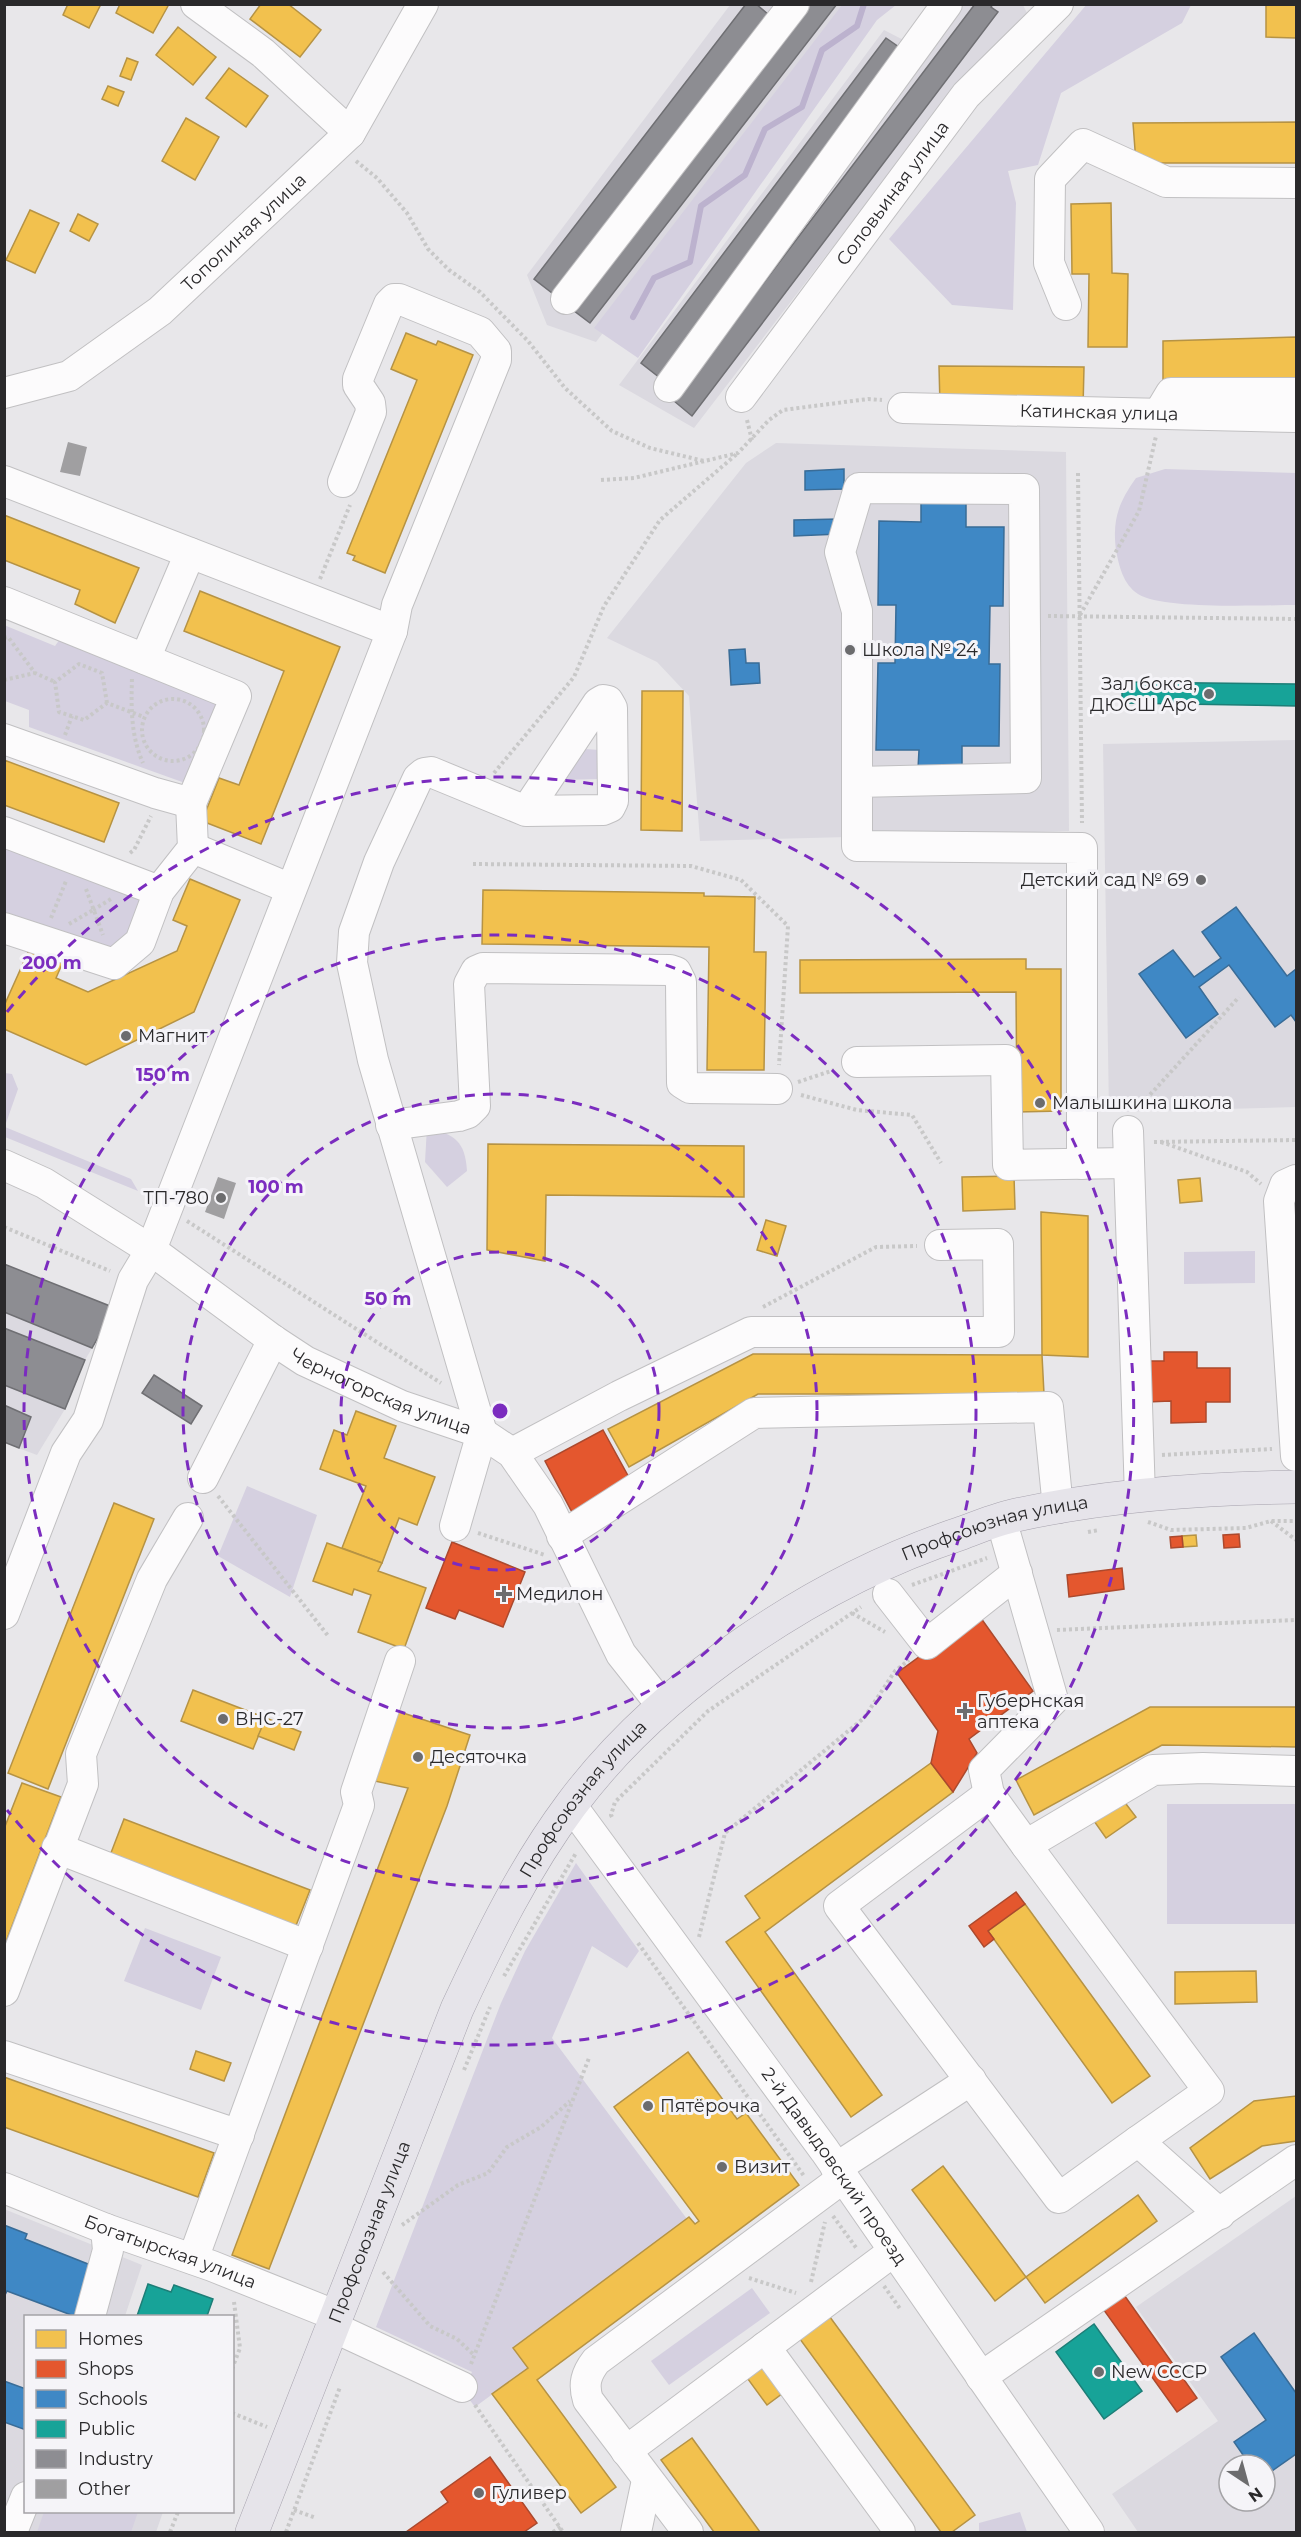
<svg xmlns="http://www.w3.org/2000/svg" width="1301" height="2537" font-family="Montserrat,sans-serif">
<rect width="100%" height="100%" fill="#e8e7ea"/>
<g fill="#dbd9e0" fill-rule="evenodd">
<path d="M730,5H851L596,342L547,325L527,275Z"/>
<path d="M964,5H1023L1033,25L937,111L694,428L619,385L884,30L923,50Z"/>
<path d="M776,443L1066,452L1069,831L700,841L689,696L657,662L607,638L746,463Z"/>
<path d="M1296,740V1107L1109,1112L1103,744Z"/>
<path d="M4,1265L115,1309L85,1360L65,1409L37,1455L5,1443Z"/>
<path d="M1296,2196V2532H1138L1112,2494L1218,2421L1136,2307ZM1229,2465H1265V2501H1229Z"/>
<path d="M4,2209L142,2265L125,2316H26V2512H163L156,2532H5Z"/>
</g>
<g fill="#d5d0e0">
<path d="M1087,4L1191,5L1182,23L1061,93L1038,165L1008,171L1016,203L1013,310L952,305L889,239Z"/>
<path d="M842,5H896L877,20L638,358L594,328Z"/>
<path d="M1165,469L1296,473V605C1263,605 1162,610 1138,594C1123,584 1119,566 1116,550C1112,519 1119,502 1136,478Z"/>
<path d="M4,625L55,646L65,632L224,704L185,783L29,727V710L5,701Z"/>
<path d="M585,749L600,750V779L561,780Z"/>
<path d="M5,842L139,895L144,905L133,939L116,950L5,912Z"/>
<path d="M5,1073L12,1074L18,1089L5,1126Z"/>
<path d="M5,1127L131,1179L138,1191L5,1137Z"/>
<path d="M427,1127C455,1135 465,1141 467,1171L447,1187L425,1162Z"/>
<path d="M1255,1251V1283L1184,1284V1252Z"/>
<path d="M247,1486L317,1515L290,1597L218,1556Z"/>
<rect x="1167" y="1804" width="129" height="120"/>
<path d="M576,1863L639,1951L627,1968L592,1946L552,2038L687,2219L513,2347L528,2368L475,2407L463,2391L472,2372L376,2327L501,2003L525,1951Z"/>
<path d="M145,1928L221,1957L201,2010L124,1981Z"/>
<path d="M752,2288L770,2313L669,2385L651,2361Z"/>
<path d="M44,2512H138L131,2532H37Z"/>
<path d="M1020,2512L1027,2532H979V2523Z"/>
</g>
<g fill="#f2c14e" stroke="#b69344" stroke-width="1.5">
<path d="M68,4H101L89,28L63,15Z"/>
<path d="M120,4H166L168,6L153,33L116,13Z"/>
<path d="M261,4H288L321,30L300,57L250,19Z"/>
<path d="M1266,4H1296V38L1266,37Z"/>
<path d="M178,27L216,57L193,85L156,55Z"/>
<path d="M127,58L138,62L131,80L120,76Z"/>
<path d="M229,68L268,96L246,127L206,98Z"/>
<path d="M108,86L124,92L118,106L102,99Z"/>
<path d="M186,118L219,137L195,180L162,161Z"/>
<path d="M1296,122V163H1136L1133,123Z"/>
<path d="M1111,203L1112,273L1128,274L1127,347H1088L1089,274H1072L1071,204Z"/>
<path d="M30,210L59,223L35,273L6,260Z"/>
<path d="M78,214L98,224L89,241L70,231Z"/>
<path d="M406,333L436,345L438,341L473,355L385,573L353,560L355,556L347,553L417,380L391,369Z"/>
<path d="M1296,337V382H1163V341Z"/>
<path d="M939,366L1084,367L1083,408L940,405Z"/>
<path d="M4,515L139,568L115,623L75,604L80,590L4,560Z"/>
<path d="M200,591L340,647L261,844L202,821L219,778L239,785L284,671L184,631Z"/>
<path d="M642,691H683L682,831L641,830Z"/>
<path d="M4,760L119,803L104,842L4,805Z"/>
<path d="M190,879L240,900L194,1012L86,1065L4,1029V1006L30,948L63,962L56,978L88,992L177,951L187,926L173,920Z"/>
<path d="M483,890L704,893V896L755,897L754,952H766L764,1070H707L709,947L482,944Z"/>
<path d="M1026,959V969H1061V1111L1017,1112L1016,992L800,993V960Z"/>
<path d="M488,1144L744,1146V1197L546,1195L545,1261L487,1250Z"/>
<path d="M1014,1176L1015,1209L963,1211L962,1177Z"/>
<path d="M1200,1178L1202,1201L1180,1203L1178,1180Z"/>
<path d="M1041,1212L1088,1216V1357L1042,1355Z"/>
<path d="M766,1220L786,1226L777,1256L757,1250Z"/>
<path d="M753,1354L1042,1355L1044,1394H758L629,1467L608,1429Z"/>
<path d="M356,1411L396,1426L384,1458L435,1477L417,1525L399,1518L382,1563L342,1548L366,1486L320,1469L334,1430L347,1435Z"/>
<path d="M114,1503L154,1519L48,1789L8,1773Z"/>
<path d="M1196,1535L1197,1546L1183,1547L1182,1536Z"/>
<path d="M327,1543L382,1563L378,1571L426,1588L404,1649L358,1632L371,1595L354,1589L352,1595L313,1581Z"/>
<path d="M193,1690L266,1718L253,1749L181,1721Z"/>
<path d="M1150,1707H1296V1747L1162,1745L1034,1815L1016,1780Z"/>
<path d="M388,1708L470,1735L447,1806L269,2269L232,2255L408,1788L365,1779Z"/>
<path d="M266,1718L301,1732L294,1750L258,1736Z"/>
<path d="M931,1763L953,1792L765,1932L882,2095L851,2117L726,1942L760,1918L745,1896Z"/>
<path d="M22,1783L61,1797L4,1947V1829Z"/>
<path d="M1123,1800L1136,1817L1106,1838L1094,1821Z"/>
<path d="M124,1819L310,1890L295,1928L109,1858Z"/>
<path d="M1025,1904L1150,2076L1112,2103L988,1931Z"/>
<path d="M1256,1971L1257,2002L1175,2004V1972Z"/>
<path d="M196,2051L231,2063L224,2081L190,2069Z"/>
<path d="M688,2052L737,2119L746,2113L799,2185L537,2380L616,2487L581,2513L492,2394L528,2368L513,2348L689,2217L695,2224L699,2221L614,2107Z"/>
<path d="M4,2077L214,2153L198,2197L4,2127Z"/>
<path d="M1296,2096V2141L1262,2146L1210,2179L1190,2148L1254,2101Z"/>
<path d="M943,2166L1026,2277L995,2301L912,2190Z"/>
<path d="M1138,2195L1157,2221L1045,2303L1026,2277Z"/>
<path d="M827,2313L975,2515L952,2532H941L797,2335Z"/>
<path d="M761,2363L783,2393L767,2405L745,2375Z"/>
<path d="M692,2438L760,2532H714L661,2460Z"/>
</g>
<g fill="#e4572e" stroke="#ac492d" stroke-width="1.5">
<path d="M1164,1352H1197V1368H1230V1402H1206V1422L1171,1423V1401L1147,1402V1361H1164Z"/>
<path d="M603,1430L632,1483L573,1514L545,1461Z"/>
<path d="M1239,1534L1240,1547L1224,1548L1223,1535Z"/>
<path d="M1182,1536L1183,1547L1171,1548L1170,1537Z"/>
<path d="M452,1542L525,1572L503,1627L459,1610L455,1619L426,1608Z"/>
<path d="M1122,1568L1124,1589L1069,1597L1067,1575Z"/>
<path d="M978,1614L1033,1691L969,1739L977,1753L953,1792L931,1763L938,1731L897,1673Z"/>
<path d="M1016,1892L1025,1904L988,1931L994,1939L984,1947L969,1926Z"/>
<path d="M1122,2292L1197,2398L1177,2412L1101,2306Z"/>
<path d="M490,2457L537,2523L524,2532H406L448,2502L441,2492Z"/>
</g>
<g fill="#3f88c5" stroke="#396c97" stroke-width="1.5">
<path d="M844,469V489L805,490V471Z"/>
<path d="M921,500H966V527H1004L1003,606H990L989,664H1000L999,746H962V770L918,769L919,750H876L878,663H895L896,605H878L879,521L921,522Z"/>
<path d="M839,519V534L794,536V520Z"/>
<path d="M745,649L746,663H759L760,683L731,685L729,650Z"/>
<path d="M1236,907L1287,976L1296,969V1022L1291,1015L1275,1027L1229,965L1199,987L1218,1014L1186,1038L1139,974L1173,950L1194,977L1221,958L1202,932Z"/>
<path d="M4,2225L27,2234L25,2239L93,2266L74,2316L7,2291L4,2297Z"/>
<path d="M1254,2333L1296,2393V2454L1265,2476V2465H1250L1234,2442L1266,2420L1221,2357Z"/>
<path d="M4,2381L26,2389V2430L4,2422Z"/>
</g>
<g fill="#17a398" stroke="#1d7e77" stroke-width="1.5">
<path d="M1122,682L1296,684V706L1122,703Z"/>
<path d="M148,2284L171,2292L174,2285L213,2299L207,2316H137Z"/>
<path d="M1094,2324L1142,2391L1104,2419L1056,2352Z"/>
</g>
<g fill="#8d8d92" stroke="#6f6f73" stroke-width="1.5">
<path d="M746,4H756L769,15L552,293L534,279Z"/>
<path d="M810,4H837L590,323L573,310Z"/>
<path d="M975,4H993L991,7L998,12L692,416L674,401Z"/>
<path d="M886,38L906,52L660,378L641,363Z"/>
<path d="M4,1264L115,1308L92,1348L4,1312Z"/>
<path d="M4,1328L85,1360L65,1409L4,1385Z"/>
<path d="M154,1375L202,1406L191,1424L142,1393Z"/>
<path d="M4,1405L31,1417L19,1448L4,1442Z"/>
</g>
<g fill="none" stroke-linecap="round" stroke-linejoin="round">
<path stroke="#bcb2ce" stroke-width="6" d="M633,317L654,278L690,262L701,206L745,175L765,129L802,107L822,50L857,26L864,4"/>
</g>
<g fill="#a09fa1">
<path d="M68,442L87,447L80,476L60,472Z"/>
<path d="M218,1177L236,1183L224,1219L205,1212Z"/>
</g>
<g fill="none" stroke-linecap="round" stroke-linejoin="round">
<g stroke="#c1c0c2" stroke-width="32">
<g id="minor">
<path d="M196,4L263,53L350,133"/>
<path d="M566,299L794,4"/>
<path d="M1066,305L1049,263L1050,179L1083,144L1166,182L1296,183"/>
<path d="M669,387L947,4"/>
<path id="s1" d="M4,393L69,376L160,311L350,133L423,4"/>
<path id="s2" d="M741,397L966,95L1058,4"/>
<path id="s3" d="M903,408L1296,417"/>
<path d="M1159,413L1171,393H1296"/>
<path d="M4,481L392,631L151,1250L133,1280L88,1420L66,1453L4,1614"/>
<path d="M343,482L371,412L370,403L358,385V379L389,304L394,299H399L480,332L496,351V360L397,605L392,631"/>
<path d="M4,602L236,696L191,803L155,793L4,739"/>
<path d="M145,659L190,553"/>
<path d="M857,782V611L840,552L859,488L1024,489L1026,778L857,782V846L1082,848V1164"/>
<path d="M4,832L159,891"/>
<path d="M193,848L291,889"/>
<path d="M4,928L114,964L140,942L159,891L193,848L191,803"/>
<path d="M857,1062L1006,1060L1008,1165L1128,1163"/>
<path d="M391,1125L459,1116L468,1113L475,1106L469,984L476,971L483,968L670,970L676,972L681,982L682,1083L690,1088L777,1089"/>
<path d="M1128,1131L1140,1496"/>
<path id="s4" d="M4,1165L44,1183L151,1250L273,1340L305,1361L402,1406L482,1433L512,1453L548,1505L621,1654L663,1707"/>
<path d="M1296,1180L1285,1185L1279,1201L1296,1456"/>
<path d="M512,1453L619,1396L751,1332H999L998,1244L940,1245"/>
<path d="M203,1478L273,1340"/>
<path d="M1001,1519L1053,1700L984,1770L989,1794L1026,1845L1153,1770L1203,1768L1296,1771"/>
<path d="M455,1526L482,1433L373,1060L352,963L354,932L379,862L418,778L424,773L431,772L526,811L603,810L610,807L613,801L612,708L608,701L603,700L598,703L526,811"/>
<path d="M562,1536L754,1413L1048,1407L1058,1508"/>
<path d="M888,1594L927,1644L1017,1573"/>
<path d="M989,1794L839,1906L1059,2198L1138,2141L1220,2214"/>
<path id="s5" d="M571,1805L825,2151L1089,2532"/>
<path d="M1026,1845L1209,2091L1138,2141"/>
<path d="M57,1848L308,1946"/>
<path d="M4,1991L83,1784L81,1754L152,1579L188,1518"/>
<path d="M4,2056L239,2135"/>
<path d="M836,2168L971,2080"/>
<path id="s6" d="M4,2188L106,2229L212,2266L337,2316"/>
<path d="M193,2259L359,1805L356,1792L400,1661"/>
<path d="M90,2316L108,2250L106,2229"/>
<path d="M333,2327L462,2387"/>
<path d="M765,2347L900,2532"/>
<path d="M981,2377L1296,2160"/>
<path d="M626,2451L894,2251"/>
<path d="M12,2532L26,2497"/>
<path d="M636,2532L647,2480"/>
<path d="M688,2532L588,2400C583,2384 586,2374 596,2361L843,2178"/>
</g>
</g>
<g stroke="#a7a3ae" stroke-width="34">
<g id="major">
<path id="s7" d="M252,2532L457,2009C490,1938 524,1868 571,1805C661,1684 819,1580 962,1533C978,1527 995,1520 1012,1516C1105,1495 1201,1488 1296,1487"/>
</g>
</g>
<g stroke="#c8c8c8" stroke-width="4" stroke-dasharray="3 3" stroke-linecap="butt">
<path d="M356,161L377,178L407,213L428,249L449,270L480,292L528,341L565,388L612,431L650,448L704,461"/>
<path d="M747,420L752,440"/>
<path d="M1078,473L1082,823"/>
<path d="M601,480L634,478L738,453L769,420L783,410L868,399L882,400"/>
<path d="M320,579L350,505"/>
<path d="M1080,615L1139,511L1156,436"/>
<path d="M1048,616L1296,619"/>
<path d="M4,638L8,637L35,673L55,682"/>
<path d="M132,679C131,709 131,736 143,763"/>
<path d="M4,680L35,673"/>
<circle cx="173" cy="730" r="31"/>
<path d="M107,703L102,673L79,664L55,682L59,712L84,720L107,703L144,717"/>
<path d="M65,735L72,716"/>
<path d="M494,773L574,677L604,606L660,520L738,453"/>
<path d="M130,853L134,850L151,816"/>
<path d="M473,864L691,866L741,880L788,926L779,1065"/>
<path d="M86,889L103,935"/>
<path d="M93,910L111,899"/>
<path d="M51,918L66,881"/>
<path d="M69,924L93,910"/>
<path d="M798,1082L834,1070"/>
<path d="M801,1095L857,1110L912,1115L941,1163"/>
<path d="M1138,1108L1239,997"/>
<path d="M1154,1142L1296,1140"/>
<path d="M1161,1142L1247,1172L1261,1184"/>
<path d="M187,1221L441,1383"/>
<path d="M4,1227L110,1271"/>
<path d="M763,1307L876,1247L917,1246"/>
<path d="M1162,1455L1272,1449"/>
<path d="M218,1496L329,1637"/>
<path d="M1271,1521L1296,1540"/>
<path d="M1148,1522L1171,1530L1246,1528L1271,1521H1296"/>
<path d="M1088,1532L1099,1530"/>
<path d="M478,1533L545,1555"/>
<path d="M912,1585L987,1558"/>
<path d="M852,1613L885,1632"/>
<path d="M1057,1630L1296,1620"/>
<path d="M612,1817L611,1815L615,1802L708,1711L861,1607"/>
<path d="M699,1937L725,1833L864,1718L895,1671L909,1660"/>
<path d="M638,1943L804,2176"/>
<path d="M504,1976L576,1853"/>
<path d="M464,2070L490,2007"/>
<path d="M833,2216L857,2249"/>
<path d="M402,2225L458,2185L488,2173L507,2147L541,2127L570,2101"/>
<path d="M383,2272L430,2326L457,2339L474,2355"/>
<path d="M749,2278L796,2293"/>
<path d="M811,2282L825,2222"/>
<path d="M884,2286L901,2310"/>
<path d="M471,2364L589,2058"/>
<path d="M232,2369L240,2348L234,2302"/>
<path d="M475,2405L563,2532"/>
<path d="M232,2413L267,2427"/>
<path d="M294,2510L316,2518"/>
<path d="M170,2532L178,2512"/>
<path d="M286,2532L340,2387"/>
<path d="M553,2532L561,2527"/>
</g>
<use href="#minor" stroke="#fcfbfc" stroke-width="30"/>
<use href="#major" stroke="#e6e4ea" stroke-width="33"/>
</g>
<g fill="none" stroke="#7b2cbf" stroke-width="3" stroke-dasharray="10 8">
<circle cx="500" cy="1411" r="159"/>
<circle cx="500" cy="1411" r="317"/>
<circle cx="500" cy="1411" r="476"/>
<path d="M7 1012A634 634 0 1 1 7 1810"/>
</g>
<g fill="#6c6c6e" stroke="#f5f4f8" stroke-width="2">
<circle cx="850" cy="650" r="6"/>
<circle cx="1209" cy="694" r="6"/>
<circle cx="1201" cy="880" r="6"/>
<circle cx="126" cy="1036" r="6"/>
<circle cx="1040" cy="1103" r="6"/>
<circle cx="221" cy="1198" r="6"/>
<path d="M501 1585h6v6h6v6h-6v6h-6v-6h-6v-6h6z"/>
<path d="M962 1702h6v6h6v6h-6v6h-6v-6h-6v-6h6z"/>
<circle cx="223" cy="1719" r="6"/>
<circle cx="418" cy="1757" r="6"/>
<circle cx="648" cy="2106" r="6"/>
<circle cx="722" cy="2167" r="6"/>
<circle cx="1099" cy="2372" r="6"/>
<circle cx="479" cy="2493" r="6"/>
</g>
<g text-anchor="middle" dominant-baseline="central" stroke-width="6" stroke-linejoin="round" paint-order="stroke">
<g font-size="18" fill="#2a292b" stroke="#f5f4f8">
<text stroke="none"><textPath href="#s2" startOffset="254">Соловьиная улица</textPath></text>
<text stroke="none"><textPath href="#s1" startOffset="294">Тополиная улица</textPath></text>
<text stroke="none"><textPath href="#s3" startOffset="196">Катинская улица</textPath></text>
<text stroke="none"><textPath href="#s4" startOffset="442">Черногорская улица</textPath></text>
<text stroke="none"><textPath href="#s7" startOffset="1312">Профсоюзная улица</textPath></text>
<text stroke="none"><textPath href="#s7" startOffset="808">Профсоюзная улица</textPath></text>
<text stroke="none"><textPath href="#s5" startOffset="447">2-й Давыдовский проезд</textPath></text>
<text stroke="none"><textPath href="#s7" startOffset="322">Профсоюзная улица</textPath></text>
<text stroke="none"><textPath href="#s6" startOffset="178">Богатырская улица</textPath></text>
</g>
<g font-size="18" fill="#2a292b" stroke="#f5f4f8" text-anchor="start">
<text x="862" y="650">Школа № 24</text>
<text x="1197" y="684" text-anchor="end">Зал бокса,<tspan x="1197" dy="21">ДЮСШ Арс</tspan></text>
<text x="1189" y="880" text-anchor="end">Детский сад № 69</text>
<text x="138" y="1036">Магнит</text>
<text x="1052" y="1103">Малышкина школа</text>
<text x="209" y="1198" text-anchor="end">ТП-780</text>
<text x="516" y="1594">Медилон</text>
<text x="977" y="1701">Губернская<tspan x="977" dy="21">аптека</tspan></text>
<text x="235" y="1719">ВНС-27</text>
<text x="430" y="1757">Десяточка</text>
<text x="660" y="2106">Пятёрочка</text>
<text x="734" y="2167">Визит</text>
<text x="1111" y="2372">New СССР</text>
<text x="491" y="2493">Гуливер</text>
</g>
</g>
<circle cx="500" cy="1411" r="9" fill="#7b2cbf" stroke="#f5f4f8" stroke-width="3"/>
<g font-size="18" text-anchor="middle" font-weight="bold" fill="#7b2cbf" stroke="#f5f4f8" stroke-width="6" stroke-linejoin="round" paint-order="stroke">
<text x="52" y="969">200 m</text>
<text x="163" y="1081">150 m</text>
<text x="276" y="1193">100 m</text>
<text x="388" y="1305">50 m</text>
</g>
<rect width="1301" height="2537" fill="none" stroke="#2a292b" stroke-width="12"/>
<rect x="24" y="2315" width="210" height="198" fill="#f5f4f8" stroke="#a4a3a6" stroke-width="1.5"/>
<rect x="36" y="2330" width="30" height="18" fill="#f2c14e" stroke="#a4a3a6" stroke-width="1.5"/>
<text x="78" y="2345" font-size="18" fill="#2a292b">Homes</text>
<rect x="36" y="2360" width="30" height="18" fill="#e4572e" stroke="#a4a3a6" stroke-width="1.5"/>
<text x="78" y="2375" font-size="18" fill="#2a292b">Shops</text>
<rect x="36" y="2390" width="30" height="18" fill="#3f88c5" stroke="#a4a3a6" stroke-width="1.5"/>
<text x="78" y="2405" font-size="18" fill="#2a292b">Schools</text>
<rect x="36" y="2420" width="30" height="18" fill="#17a398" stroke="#a4a3a6" stroke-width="1.5"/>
<text x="78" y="2435" font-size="18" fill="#2a292b">Public</text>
<rect x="36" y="2450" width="30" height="18" fill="#8d8d92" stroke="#a4a3a6" stroke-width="1.5"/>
<text x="78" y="2465" font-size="18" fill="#2a292b">Industry</text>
<rect x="36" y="2480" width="30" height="18" fill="#a09fa1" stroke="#a4a3a6" stroke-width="1.5"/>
<text x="78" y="2495" font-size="18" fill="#2a292b">Other</text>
<g transform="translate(1247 2483) rotate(144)"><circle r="28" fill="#f5f4f8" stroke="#a4a3a6" stroke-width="1.5"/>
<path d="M0-4.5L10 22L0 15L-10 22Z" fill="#6c6c6e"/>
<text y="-9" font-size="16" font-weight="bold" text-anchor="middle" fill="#2a292b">N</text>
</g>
</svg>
